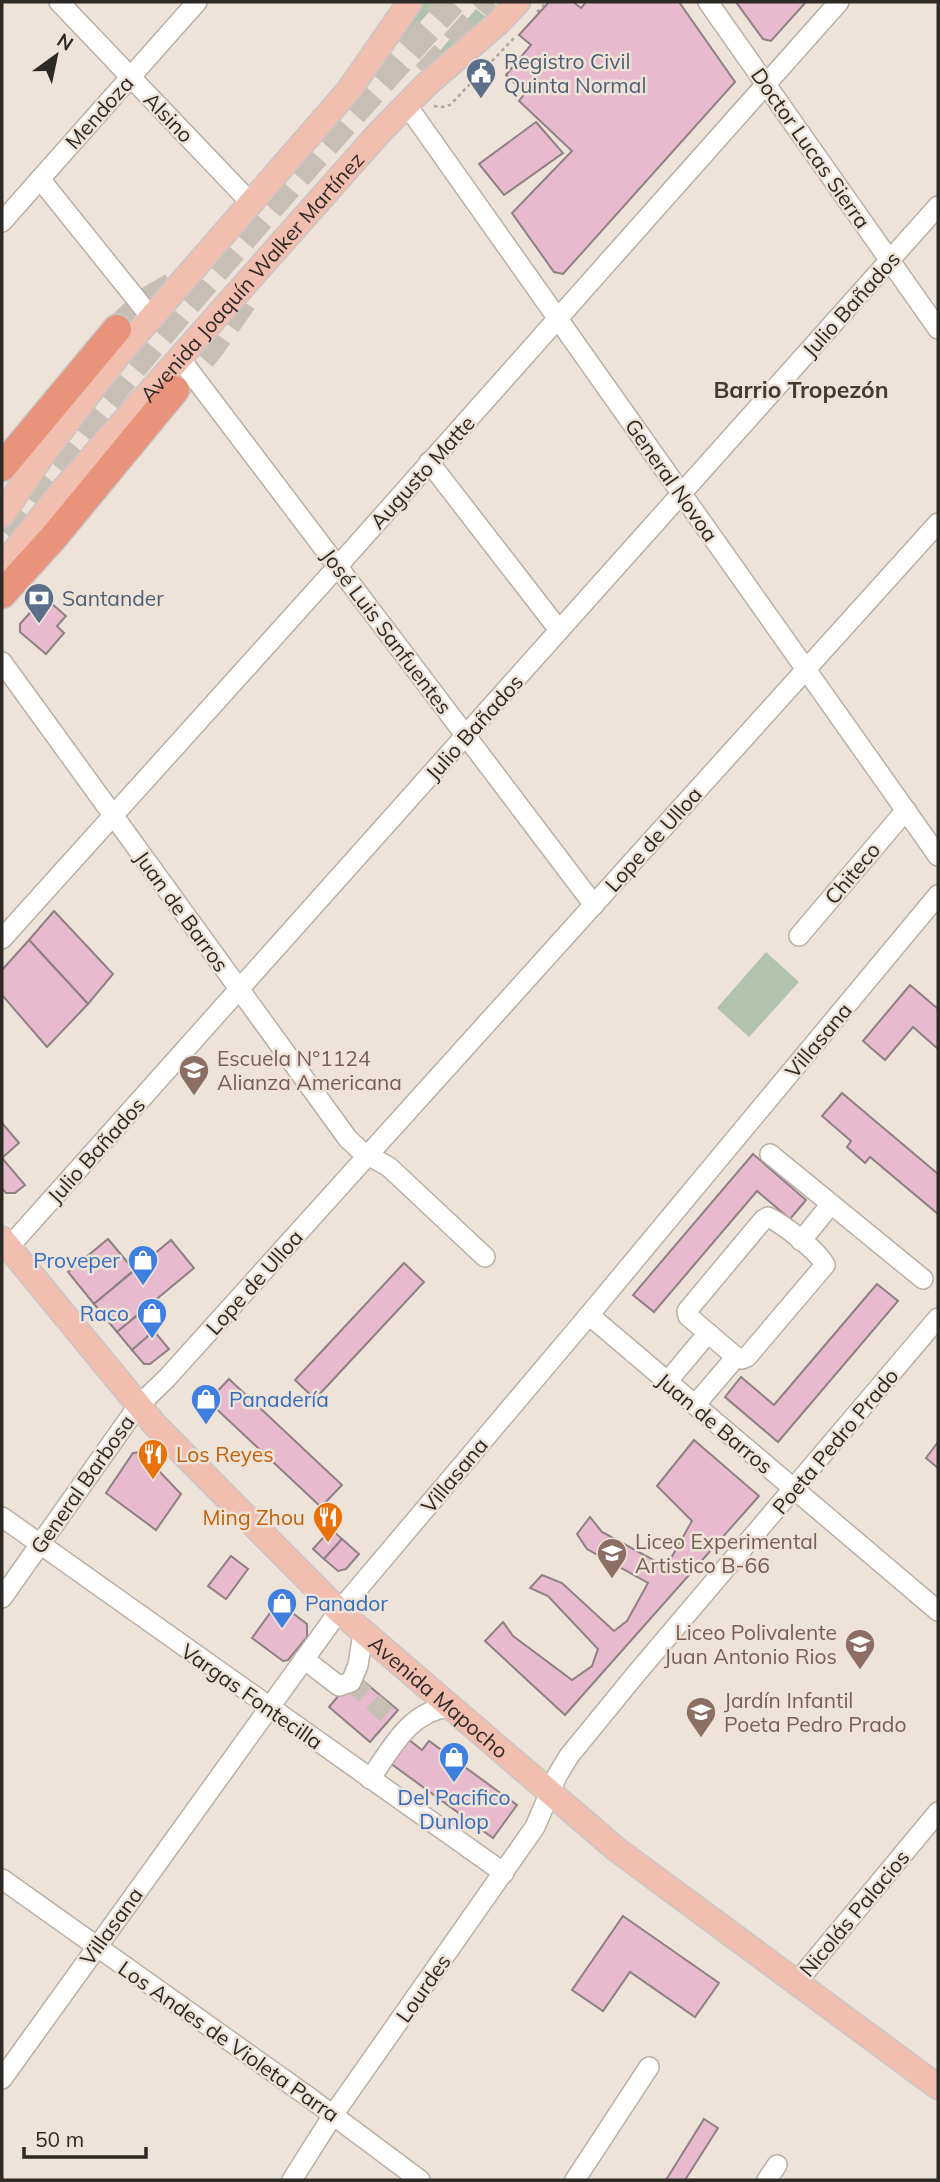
<svg xmlns="http://www.w3.org/2000/svg" width="940" height="2182" font-family="Mulish,sans-serif">
<rect width="100%" height="100%" fill="#eee3d8"/>
<g fill="#b1c4ab">
<path d="M424,2H438L405,39L401,36Z"/>
<path d="M476,9L487,18L434,66L430,62Z"/>
<path d="M766,952L799,982L749,1037L717,1008Z"/>
</g>
<g fill="#e8bacd" stroke="#8e8085" stroke-width="2">
<path d="M549,2H573L581,8L586,2H679L735,82L563,274L554,272L512,213L572,151L519,101L525,93L506,75L531,45L519,35Z"/>
<path d="M736,2H806L771,41L763,39Z"/>
<path d="M536,122L563,153L504,195L479,164Z"/>
<path d="M44,597L66,616L57,626L64,633L46,654L20,632V624Z"/>
<path d="M54,911L113,974L88,1004L29,940Z"/>
<path d="M29,940L88,1004L47,1047L2,995V970Z"/>
<path d="M910,985L938,1009V1049L913,1027L885,1060L863,1041Z"/>
<path d="M842,1093L938,1174V1214L870,1157L865,1163L847,1147L851,1141L822,1116Z"/>
<path d="M2,1123L19,1143L2,1158Z"/>
<path d="M753,1154L806,1200L790,1219L757,1191L654,1312L633,1295Z"/>
<path d="M2,1158L25,1185L15,1193H6L2,1188Z"/>
<path d="M108,1239L134,1270L94,1304L68,1272Z"/>
<path d="M171,1240L194,1268L117,1332L94,1304Z"/>
<path d="M404,1263L424,1282L315,1399L295,1380Z"/>
<path d="M877,1284L898,1301L778,1442L725,1397L741,1377L774,1405Z"/>
<path d="M139,1314L154,1331L132,1350L117,1332Z"/>
<path d="M154,1331L169,1349L150,1364H144L132,1350Z"/>
<path d="M229,1379L342,1485L321,1507L208,1401Z"/>
<path d="M694,1440L759,1496L565,1715L485,1641L503,1622L513,1636L572,1680L592,1666L598,1649L548,1596L530,1588L542,1575L562,1583L614,1631L627,1621L648,1583L587,1549L577,1534L590,1517L602,1532L666,1567L692,1521L657,1486Z"/>
<path d="M938,1442V1468L926,1458Z"/>
<path d="M141,1452L181,1494L156,1530L106,1493L133,1453Z"/>
<path d="M331,1529L342,1539L324,1559L313,1549Z"/>
<path d="M342,1539L359,1554L346,1569L338,1571L324,1559Z"/>
<path d="M231,1556L248,1569L226,1599L208,1586Z"/>
<path d="M278,1602L307,1624V1637L288,1660L283,1661L252,1638Z"/>
<path d="M356,1675L398,1710L370,1742L329,1707Z"/>
<path d="M408,1739L422,1750L429,1741L517,1805L493,1838L390,1763Z"/>
<path d="M623,1916L719,1983L695,2017L630,1972L603,2011L572,1990Z"/>
<path d="M704,2119L718,2128L685,2180H666Z"/>
</g>
<g fill="none" stroke-linecap="round" stroke-linejoin="round">
<path stroke="#c7beb4" stroke-width="19" stroke-dasharray="19 10" stroke-linecap="butt" d="M351,1682L391,1718"/>
<g stroke="#c7beb4" stroke-width="28" stroke-dasharray="28 14" stroke-linecap="butt">
<path d="M426,75L492,2"/>
<path d="M117,329L149,300L184,280"/>
<path d="M175,390L210,348L250,291"/>
<path d="M2,531C143,347 298,175 452,2"/>
</g>
<g stroke="#baafa5" stroke-width="22">
<g id="minor">
<path d="M59,2L250,202"/>
<path d="M708,2L938,329"/>
<path d="M406,104L938,856"/>
<path d="M40,179L150,316"/>
<path d="M2,222L197,2"/>
<path d="M179,357L594,905"/>
<path d="M429,462L559,630"/>
<path d="M2,662L348,1139L361,1151L389,1167L485,1257"/>
<path d="M799,936L906,810"/>
<path d="M2,939L338,566L839,2"/>
<path d="M770,1154L923,1279"/>
<path d="M768,1217C783,1224 818,1251 825,1265L747,1357L742,1359L736,1357L688,1316L687,1311L763,1220Z"/>
<path d="M801,1241L831,1204"/>
<path d="M9,1247L938,206"/>
<path d="M589,1315L938,1611"/>
<path d="M667,1382L708,1333"/>
<path d="M695,1405L736,1357"/>
<path d="M2,1517L504,1873"/>
<path d="M2,1598L138,1406L167,1378L938,523"/>
<path d="M304,1659L339,1686L351,1682L358,1665L363,1633"/>
<path d="M370,1779C392,1748 408,1713 448,1707"/>
<path d="M2,1879L310,2098L420,2180"/>
<path d="M796,1983L938,1812"/>
<path d="M2,2079L339,1611L589,1315L938,895"/>
<path d="M292,2180L333,2115L535,1827L557,1776L569,1756L636,1674L938,1318"/>
<path d="M575,2180L649,2067"/>
<path d="M767,2180L777,2165"/>
</g>
</g>
<g stroke="#c8c7c6" stroke-width="27">
<g id="major">
<path d="M2,515L46,450L116,358L349,90L410,2"/>
<path id="s1" d="M2,567L63,490L379,133L427,84L498,23L518,2"/>
<path id="s2" d="M2,1239L155,1425L339,1611L616,1849L938,2087"/>
</g>
</g>
<g stroke="#c8c7c6" stroke-width="31">
<g id="highway">
<path d="M2,467L117,329"/>
<path d="M2,594L53,538L175,390"/>
</g>
</g>
<g stroke="#aea59c" stroke-width="2.5" stroke-dasharray="3.5 3.5" stroke-linecap="butt">
<path d="M537,12L547,2"/>
<path d="M434,106L442,107L450,105L514,38"/>
</g>
<use href="#minor" stroke="#fff" stroke-width="19"/>
<use href="#major" stroke="#f1beaf" stroke-width="24"/>
<use href="#highway" stroke="#e8937a" stroke-width="28"/>
</g>
<defs>
<g id="civic-pin" transform="scale(1.575)"><path d="M0 17L-7.5 6A9.5 9.5 0 1 1 7.5 6Z" fill="#5c6f8a" stroke="#eee3d8"/><path d="M-.6-6.5H3V-4.5H.6V-3L4-1V1h2V6H-6V1h2V-1L-.6-3ZM-1.2 2.5V6h2.4V2.5Z" fill="#fff"/></g>
<g id="bank-pin" transform="scale(1.575)"><path d="M0 17L-7.5 6A9.5 9.5 0 1 1 7.5 6Z" fill="#5c6f8a" stroke="#eee3d8"/><path d="M-6-4H6V4H-6ZM0-2.3a2.3 2.3 0 1 0 0 4.6a2.3 2.3 0 1 0 0-4.6Z" fill="#fff"/></g>
<g id="school-pin" transform="scale(1.575)"><path d="M0 17L-7.5 6A9.5 9.5 0 1 1 7.5 6Z" fill="#8d6e63" stroke="#eee3d8"/><path d="M0-5L7-2L0 1L-7-2ZM-4 1L0 2.5L4 1V4Q0 6-4 4Z" fill="#fff"/></g>
<g id="shop-pin" transform="scale(1.575)"><path d="M0 17L-7.5 6A9.5 9.5 0 1 1 7.5 6Z" fill="#3f7fe0" stroke="#eee3d8"/><path d="M-5-2.5h2.3a2.7 3.5 0 0 1 5.4 0H5L5.5 6h-11ZM-1.5-2.5h3a1.5 2.3 0 0 0-3 0Z" fill="#fff"/></g>
<g id="restaurant-pin" transform="scale(1.575)"><path d="M0 17L-7.5 6A9.5 9.5 0 1 1 7.5 6Z" fill="#e8710a" stroke="#eee3d8"/><path d="M-5-6h1v4h1v-4h1v4h1v-4h1v5L-1.5 .5V6h-2V.5L-5-1ZM5-6V6H3V1.5H1.5Q1.5-4 5-6Z" fill="#fff"/></g>
</defs>
<g fill-rule="evenodd">
<use href="#civic-pin" x="481" y="73"/>
<use href="#bank-pin" x="39" y="598"/>
<use href="#school-pin" x="194" y="1070"/>
<use href="#shop-pin" x="143" y="1260"/>
<use href="#shop-pin" x="152" y="1313"/>
<use href="#shop-pin" x="206" y="1399"/>
<use href="#restaurant-pin" x="153" y="1454"/>
<use href="#restaurant-pin" x="328" y="1517"/>
<use href="#school-pin" x="612" y="1553"/>
<use href="#shop-pin" x="282" y="1603"/>
<use href="#school-pin" x="860" y="1644"/>
<use href="#school-pin" x="701" y="1712"/>
<use href="#shop-pin" x="454" y="1757"/>
</g>
<g text-anchor="middle" dominant-baseline="central" stroke-width="5" stroke-linejoin="round" paint-order="stroke">
<g font-size="21" fill="#4e5e75" stroke="#eee3d8" text-anchor="start">
<text x="504" y="61">Registro Civil<tspan x="504" dy="24">Quinta Normal</tspan></text>
<text x="62" y="598">Santander</text>
</g>
<g font-size="21" fill="#2d2925" stroke="#eee3d8">
<text transform="translate(99 112) rotate(-48)">Mendoza</text>
<text transform="translate(169 117) rotate(46)">Alsino</text>
<text transform="translate(811 148) rotate(55)">Doctor Lucas Sierra</text>
<text stroke="none"><textPath href="#s1" startOffset="383">Avenida Joaquín Walker Martínez</textPath></text>
<text transform="translate(851 304) rotate(-48)">Julio Bañados</text>
<text transform="translate(422 472) rotate(-48)">Augusto Matte</text>
<text transform="translate(672 480) rotate(55)">General Novoa</text>
<text transform="translate(387 631) rotate(53)">José Luis Sanfuentes</text>
<text transform="translate(474 727) rotate(-48)">Julio Bañados</text>
<text transform="translate(653 839) rotate(-48)">Lope de Ulloa</text>
<text transform="translate(852 873) rotate(-50)">Chiteco</text>
<text transform="translate(182 911) rotate(54)">Juan de Barros</text>
<text transform="translate(818 1040) rotate(-50)">Villasana</text>
<text transform="translate(96 1150) rotate(-48)">Julio Bañados</text>
<text transform="translate(254 1282) rotate(-48)">Lope de Ulloa</text>
<text transform="translate(715 1423) rotate(40)">Juan de Barros</text>
<text transform="translate(835 1441) rotate(-50)">Poeta Pedro Prado</text>
<text transform="translate(454 1475) rotate(-50)">Villasana</text>
<text transform="translate(82 1484) rotate(-55)">General Barbosa</text>
<text transform="translate(252 1696) rotate(35)">Vargas Fontecilla</text>
<text stroke="none"><textPath href="#s2" startOffset="634">Avenida Mapocho</textPath></text>
<text transform="translate(854 1913) rotate(-50)">Nicolás Palacios</text>
<text transform="translate(111 1926) rotate(-54)">Villasana</text>
<text transform="translate(423 1988) rotate(-55)">Lourdes</text>
<text transform="translate(229 2041) rotate(35)">Los Andes de Violeta Parra</text>
</g>
<g font-size="21" fill="#785e54" stroke="#eee3d8" text-anchor="start">
<text x="217" y="1058">Escuela N°1124<tspan x="217" dy="24">Alianza Americana</tspan></text>
<text x="635" y="1541">Liceo Experimental<tspan x="635" dy="24">Artistico B-66</tspan></text>
<text x="837" y="1632" text-anchor="end">Liceo Polivalente<tspan x="837" dy="24">Juan Antonio Rios</tspan></text>
<text x="724" y="1700">Jardín Infantil<tspan x="724" dy="24">Poeta Pedro Prado</tspan></text>
</g>
<g font-size="21" fill="#366cbe" stroke="#eee3d8" text-anchor="end">
<text x="120" y="1260">Proveper</text>
<text x="129" y="1313">Raco</text>
<text x="229" y="1399" text-anchor="start">Panadería</text>
<text x="305" y="1603" text-anchor="start">Panador</text>
<text x="454" y="1797" text-anchor="middle">Del Pacifico<tspan x="454" dy="24">Dunlop</tspan></text>
</g>
<g font-size="21" fill="#c56008" stroke="#eee3d8" text-anchor="start">
<text x="176" y="1454">Los Reyes</text>
<text x="305" y="1517" text-anchor="end">Ming Zhou</text>
</g>
<g font-size="23" font-weight="bold" fill="#433a32" stroke="#eee3d8">
<text x="801" y="389">Barrio Tropezón</text>
</g>
</g>
<rect width="940" height="2182" fill="none" stroke="#2d2925" stroke-width="7"/>
<g transform="translate(56 56) rotate(33)" stroke="#eee3d8" stroke-width="5" paint-order="stroke">
<path d="M0-5L12 26L0 18L-12 26Z" fill="#2d2925"/>
<text y="-10" font-size="19" font-weight="bold" text-anchor="middle" fill="#2d2925">N</text>
</g>
<path d="M24 2147v10h122v-10" fill="none" stroke="#2d2925" stroke-width="3.5"/>
<text x="35" y="2147" font-size="21" fill="#2d2925" stroke="#eee3d8" stroke-width="5" paint-order="stroke">50 m</text>
</svg>
